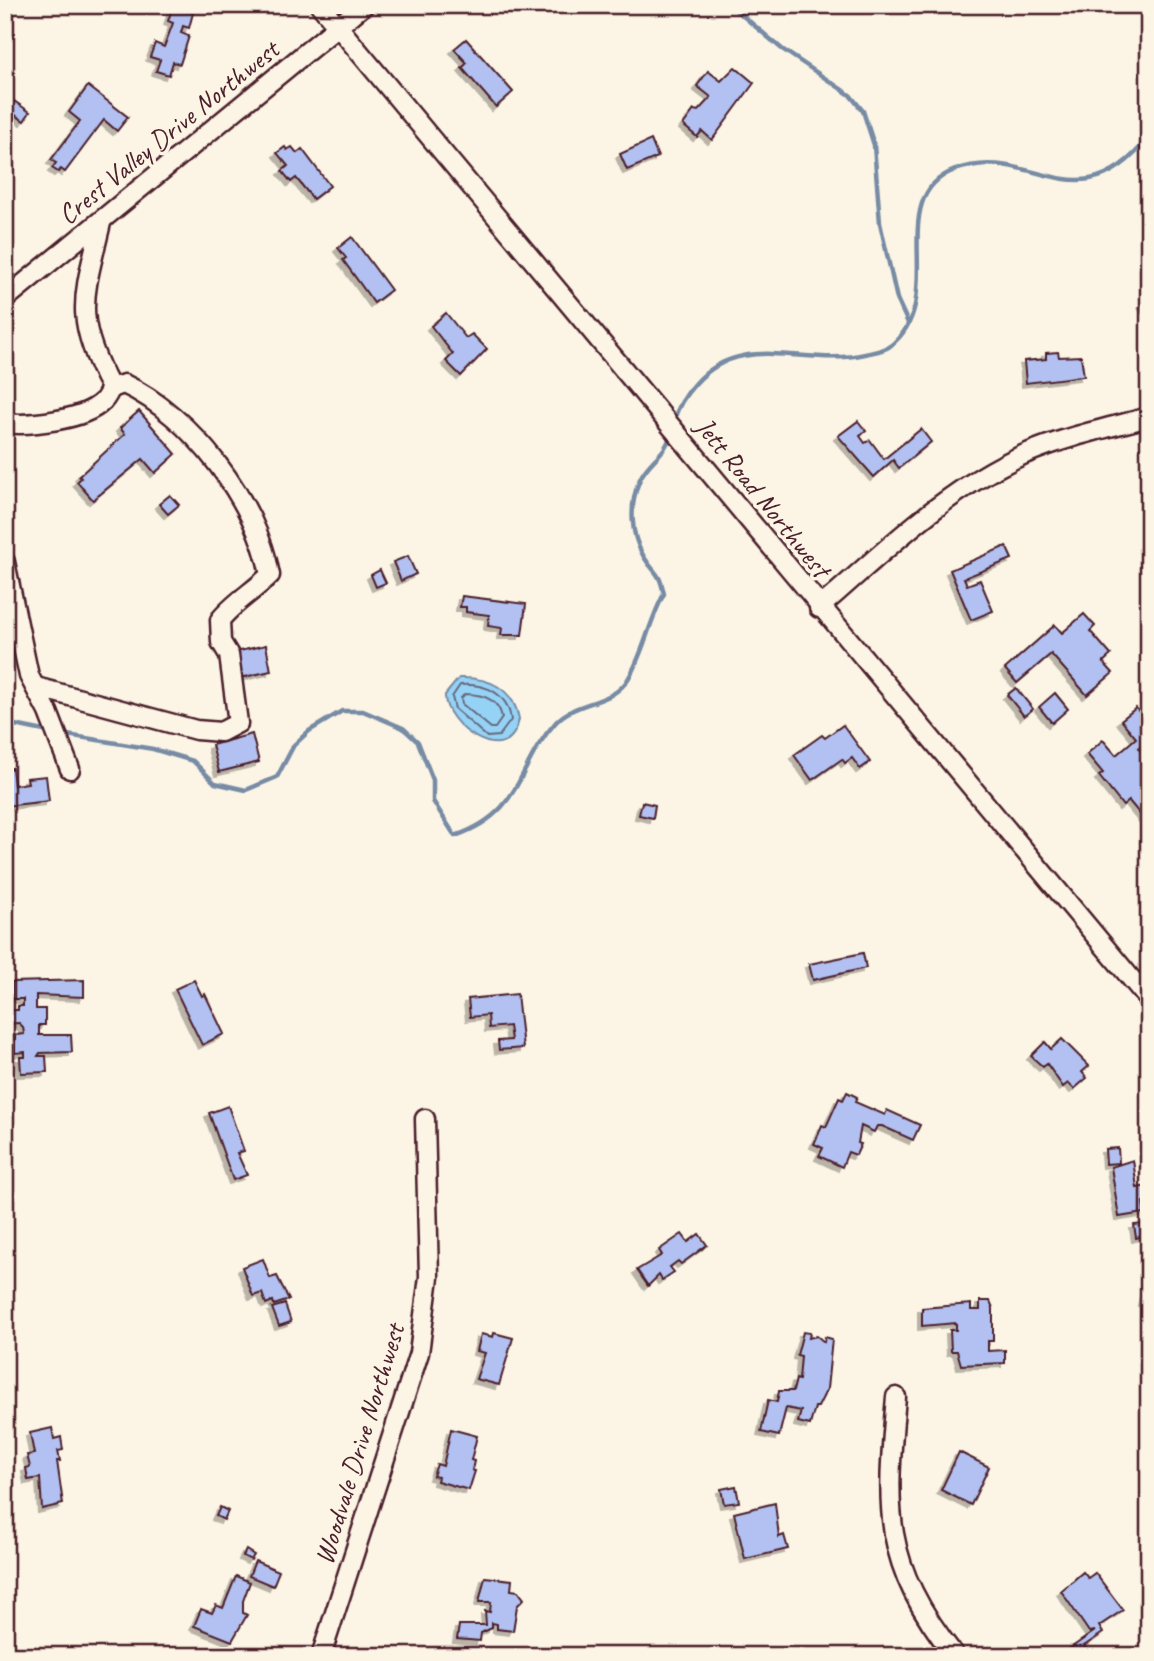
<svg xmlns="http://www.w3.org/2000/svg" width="1154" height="1661" font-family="Caveat,sans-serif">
<defs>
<filter id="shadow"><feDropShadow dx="-4" dy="4" stdDeviation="0" flood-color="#0004"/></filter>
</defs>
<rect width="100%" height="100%" fill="#fcf5e5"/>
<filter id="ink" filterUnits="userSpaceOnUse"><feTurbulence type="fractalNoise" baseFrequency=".0143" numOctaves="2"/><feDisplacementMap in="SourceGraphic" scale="14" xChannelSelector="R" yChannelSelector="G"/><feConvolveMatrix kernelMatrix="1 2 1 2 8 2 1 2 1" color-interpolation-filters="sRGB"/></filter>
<g filter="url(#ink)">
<path fill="#95d3f6" stroke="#778ba5" stroke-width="2" d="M459,678C489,677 513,688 519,719C509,773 443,724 445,695Z"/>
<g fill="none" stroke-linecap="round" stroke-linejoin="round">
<g stroke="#68677c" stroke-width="2">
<path d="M460,685C485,683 508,693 511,720L499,736L487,737L455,709L452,697Z"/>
<path d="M465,694C482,694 499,699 502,718L495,728H491L462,704L461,698Z"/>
</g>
<g stroke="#778ba5" stroke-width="4.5">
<path d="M730,5L782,49L850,95L863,111L874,145L880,223L897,299L908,323"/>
<path d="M674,420C678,406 685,395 695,384C742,330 805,368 865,354C872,352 884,351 890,346C951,299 881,198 955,170C1031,142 1078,228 1149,137"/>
<path d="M5,723L49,732"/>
<path d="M61,734L153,749L193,761L215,783L246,790L277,777L294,745L309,731L342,711H363L403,728L418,742L433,780V801L455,836C524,812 515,767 556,722C576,700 613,705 628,679C644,653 649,621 664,594C659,570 655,575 644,557C630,534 629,504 640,479C648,461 666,454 670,436"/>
</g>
</g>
<g fill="#b2c1f1" stroke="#4a1f2b" stroke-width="2" filter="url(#shadow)">
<path d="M173,6L193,13L189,28L183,26L181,33L189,36L180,64L173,62L169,75L156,71L160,60L150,57L155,43L164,47L173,23L168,21Z"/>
<path d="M466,39L513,92L496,107L462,68L467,63L454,49Z"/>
<path d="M735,67L754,83L712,140L702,131L697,137L683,125L694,110L698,111L711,97L697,86L708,71L721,81Z"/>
<path d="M88,86L128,117L117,131L104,120L65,172L61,169L58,172L52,168L56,163L51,160L80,121L69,112Z"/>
<path d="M14,101L30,112L24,121L8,110Z"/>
<path d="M651,140L658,157L627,170L620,154Z"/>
<path d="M285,147L287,150L292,147L297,153L302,149L330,186L313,199L296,178L291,182L282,171L288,166L277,153Z"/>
<path d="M352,237L391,290L374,303L343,260L346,258L338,248Z"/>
<path d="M1149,299V313L1142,304Z"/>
<path d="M446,313L466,338L472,334L487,349L461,376L446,361L453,354L431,326Z"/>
<path d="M1058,352L1059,357L1081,356L1084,376L1026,383L1024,361L1046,359V353Z"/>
<path d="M139,411L176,454L155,473L143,459L93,500L77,482L81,478L79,476L125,434L120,428Z"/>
<path d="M858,421L866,431L860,436L865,443L870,440L884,459L921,429L931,442L899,468L893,460L874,477L838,436Z"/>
<path d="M170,495L179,505L168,514L159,504Z"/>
<path d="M1006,546L1012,559L964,578L967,585L980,580L993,611L971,620L950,570Z"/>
<path d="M408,556L416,574L401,581L393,562Z"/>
<path d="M380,570L386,583L376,587L371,575Z"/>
<path d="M462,596L526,604L522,635H501L502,628L488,626L489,615L466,612V607H460Z"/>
<path d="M1084,614L1095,626L1090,631L1111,655L1103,662L1113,673L1087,695L1051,654L1017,683L1005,669L1055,625L1062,633Z"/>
<path d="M266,645L271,671L240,678L235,652Z"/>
<path d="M1016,688L1033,709L1024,716L1007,695Z"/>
<path d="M1055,693L1068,709L1052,723L1039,707Z"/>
<path d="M1136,708L1149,723V739L1138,748L1149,761V815L1144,819L1129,801L1123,806L1099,776L1103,773L1087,754L1103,740L1116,755L1136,738L1121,720Z"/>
<path d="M843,725L870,762L860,769L852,758L845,763L842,759L812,780L794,755L822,735L825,738Z"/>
<path d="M252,734L259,762L219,772L212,745Z"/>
<path d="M12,768L14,785L28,783L27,778L46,776L49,801L5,806V769Z"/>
<path d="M642,802L655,805L653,818L639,815Z"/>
<path d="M863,953L866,968L813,980L809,964Z"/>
<path d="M84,980V997L36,995V1009H45V1025H39V1035H71L72,1052L40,1053L38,1056H46L47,1072L21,1073L20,1057H25V1052L15,1053V1035L24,1034L23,1027L19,1023L5,1024V1010H18V1006H23V999H12V982Z"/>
<path d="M194,980L202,996L205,994L224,1034L202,1045L175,989Z"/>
<path d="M517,994L523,1048L499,1050L498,1041L511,1040L509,1026L489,1028L488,1015L470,1017L468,999Z"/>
<path d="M1062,1039L1089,1066L1082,1072L1087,1078L1074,1089L1068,1083L1063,1087L1047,1064L1043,1067L1031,1056L1045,1042L1051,1049Z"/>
<path d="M847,1092L857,1097L855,1102L885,1115L887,1110L920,1125L913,1140L882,1126H877L874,1132L861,1126L858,1143L861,1144L856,1155L848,1152L842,1167L819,1156L823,1148L814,1144L822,1125L826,1127L839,1098L843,1100Z"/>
<path d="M228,1106L244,1151L237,1153L247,1175L233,1180L209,1113Z"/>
<path d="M1118,1148L1119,1163L1106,1164L1105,1149Z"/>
<path d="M1133,1160L1137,1188L1147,1186L1149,1201L1143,1202L1144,1213L1119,1217L1111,1167Z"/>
<path d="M1142,1224L1144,1236L1136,1238L1134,1225Z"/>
<path d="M682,1234L688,1242L699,1234L707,1245L681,1264L678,1261L670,1267L674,1272L662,1280L659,1275L648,1286L637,1270L662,1255L659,1250Z"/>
<path d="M263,1259L270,1278L277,1276L289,1300L274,1305L273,1301L266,1304L262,1293L253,1296L242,1267Z"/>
<path d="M1145,1288H1149V1303L1142,1302Z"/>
<path d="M980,1301H990L993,1308V1341H988V1351L1005,1350V1363L961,1365L957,1351H951L950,1330H956V1323L922,1326V1308L971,1304V1310H980Z"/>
<path d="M285,1304L291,1322L279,1326L272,1308Z"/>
<path d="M803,1332L810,1333L809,1338L817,1336L824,1342L825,1337L832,1339L827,1389L818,1407H815L810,1425L798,1422L801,1411L786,1408L779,1436L761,1432L768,1400L777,1402L779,1391H793L796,1379L799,1380L801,1356L797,1355Z"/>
<path d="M494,1333L513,1338L499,1385L476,1379L485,1353L477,1351L481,1334L493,1337Z"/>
<path d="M52,1428L54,1439L61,1437L63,1450L58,1451L60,1461H57L63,1504L42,1509L40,1478L28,1480L26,1468L30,1467L27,1455L34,1454L30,1433Z"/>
<path d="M451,1429L477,1436L471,1460L474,1461L472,1470L475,1471L469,1490L437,1481L438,1477L433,1476L437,1464L443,1466Z"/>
<path d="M959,1452L989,1467L971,1505L941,1490Z"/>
<path d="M736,1486L739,1502L724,1504L721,1489Z"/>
<path d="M775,1503L779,1537L784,1535L788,1549L745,1559L734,1513Z"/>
<path d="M220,1507L228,1511L224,1520L216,1516Z"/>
<path d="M246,1550L254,1555L251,1560L243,1556Z"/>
<path d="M255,1561L279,1571L273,1586L249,1576Z"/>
<path d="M1083,1572L1088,1578L1095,1573L1123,1610L1099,1626L1103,1633L1084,1646L1089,1653L1059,1656L1095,1631L1089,1632L1061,1591Z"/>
<path d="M236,1576L250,1582L243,1601V1613L247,1615L232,1641L194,1626L201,1609L212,1613L216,1605L223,1608Z"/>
<path d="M485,1577L512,1580L511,1590L518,1591L524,1599L517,1606L513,1631L497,1629V1624L492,1623V1628L481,1633L480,1641L457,1639L459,1625H486L485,1611L490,1612L491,1602H479Z"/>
</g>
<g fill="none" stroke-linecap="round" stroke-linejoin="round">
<g stroke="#4a1f2b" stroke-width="23">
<g id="minor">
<path d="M320,5L1149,1000"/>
<path d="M5,299L364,5"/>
<path d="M5,423C29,426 84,420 102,402C106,399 109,392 111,388C72,316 84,296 101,223"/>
<path d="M5,562L29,676L48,712L70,769"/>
<path d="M819,608C884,552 946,489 1025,454C1065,437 1107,428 1149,417"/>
<path d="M36,687L196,730L221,732L238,723L229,655L221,642L220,620C233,603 254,591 270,575C257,502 191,415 124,384L111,388"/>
<path d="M896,1397C886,1510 881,1562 955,1656"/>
<path d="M321,1656L419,1353L429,1277L425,1119"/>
</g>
</g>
<use href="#minor" stroke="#fcf5e5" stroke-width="18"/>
</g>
</g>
<g text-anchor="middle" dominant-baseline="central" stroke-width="7" stroke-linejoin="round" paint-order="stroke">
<g font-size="28" fill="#4a1f2b" stroke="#fcf5e5">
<text transform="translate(168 132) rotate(-39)">Crest Valley Drive Northwest</text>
<text transform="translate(763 497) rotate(51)">Jett Road Northwest</text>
<text transform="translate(359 1444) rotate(-73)">Woodvale Drive Northwest</text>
</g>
</g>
<rect width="1154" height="1661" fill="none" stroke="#fcf5e5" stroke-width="28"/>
<rect x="14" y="14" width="1126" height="1633" fill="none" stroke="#4a1f2b" stroke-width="2.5" filter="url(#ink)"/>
</svg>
